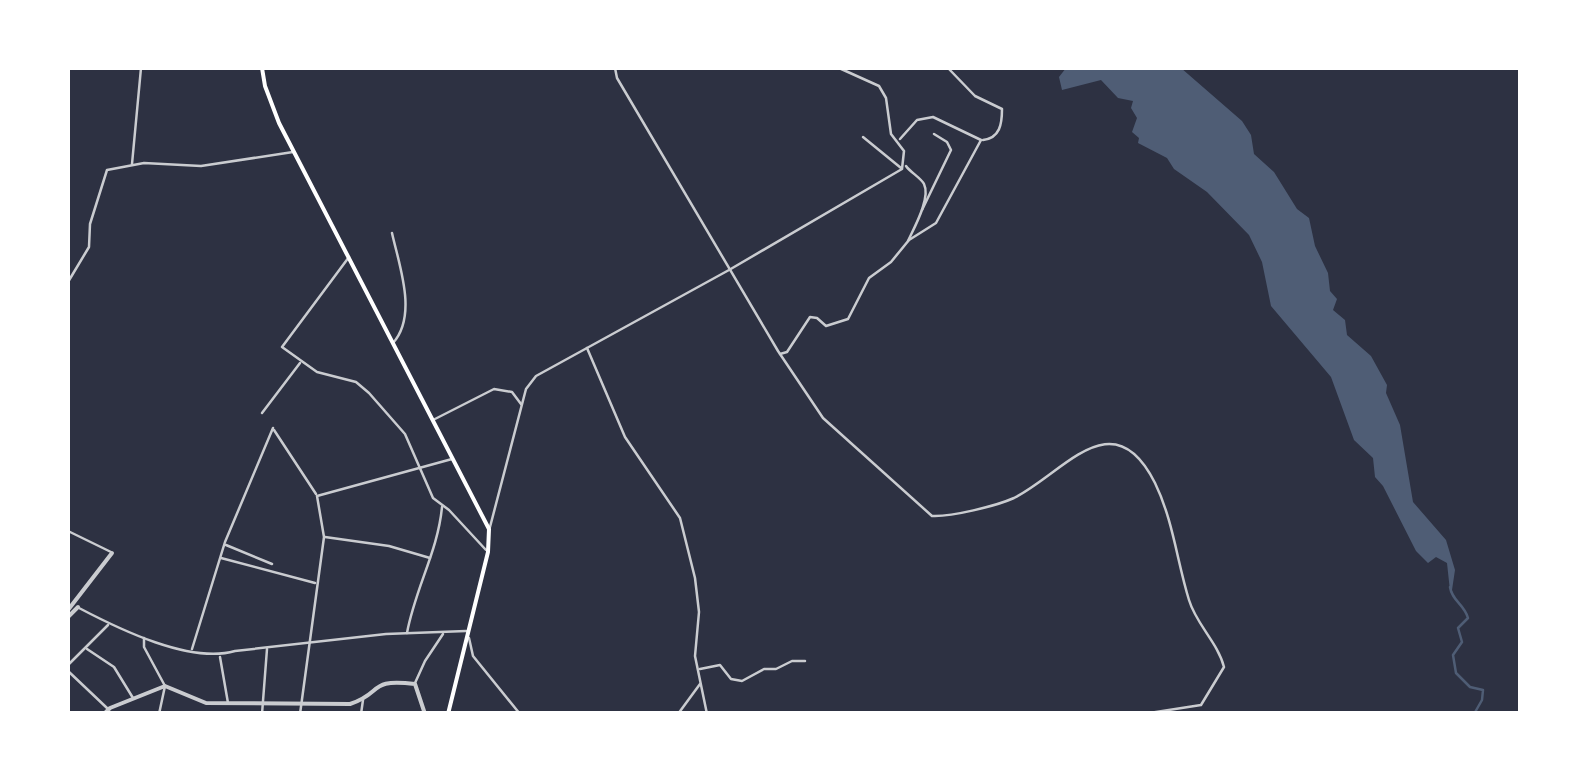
<svg xmlns="http://www.w3.org/2000/svg" width="1588" height="781" font-family="'Fira Sans',sans-serif">
<rect width="100%" height="100%" fill="#2d3142"/>
<path fill="#4f5d75" d="M1066,68H1181L1242,121L1251,135L1254,154L1274,172L1297,209L1309,218L1315,246L1328,273L1330,291L1337,299L1333,310L1345,320L1347,335L1371,356L1387,385L1386,393L1400,425L1413,502L1446,540L1455,570L1452,590L1450,591L1447,563L1436,557L1428,563L1416,551L1383,486L1375,477L1373,458L1354,440L1331,377L1271,306L1262,262L1249,235L1207,192L1174,169L1167,158L1138,143L1139,138L1132,132L1137,118L1131,108L1133,101L1118,98L1101,80L1062,90L1059,77Z"/>
<g fill="none" stroke-linecap="round" stroke-linejoin="round">
<path stroke="#4f5d75" stroke-width="2.5" d="M1450,587C1452,601 1464,604 1468,618L1458,628L1462,642L1453,655L1456,673L1470,687L1483,690L1482,700L1474,714"/>
<g stroke="#caccd0" stroke-width="2.5">
<path d="M615,68L617,78L778,351L823,418L932,516C951,517 996,506 1014,498C1064,473 1113,399 1155,483C1173,520 1177,561 1189,600C1196,624 1218,643 1224,667L1201,705L1143,714"/>
<path d="M948,68L975,96L1002,109C1002,124 1000,138 983,140"/>
<path d="M863,137L901,168"/>
<path d="M900,139L917,120L933,117L981,140"/>
<path d="M132,164L141,68"/>
<path d="M906,166C910,172 921,178 924,184C931,198 914,228 908,241"/>
<path d="M922,210L951,150L947,142L934,134"/>
<path d="M392,233C399,265 418,315 393,343"/>
<path d="M349,257L282,347L317,372L356,382L369,393L405,434L433,498L449,510L486,550"/>
<path d="M68,282L89,247L90,224L107,170L144,163L201,166L293,152"/>
<path d="M587,348L625,437L680,518L695,578L699,612L695,656L707,714"/>
<path d="M780,354L787,352L810,317L817,318L826,326L848,319L869,278L891,262L909,240L936,223L981,140"/>
<path d="M262,413L300,363"/>
<path d="M433,420L494,389L512,392L521,404"/>
<path d="M274,430L316,494"/>
<path d="M490,527L526,389L536,376L729,270L902,169L904,151L891,134L886,98L879,86L839,68"/>
<path d="M68,531L111,552"/>
<path d="M325,537L389,546L430,558"/>
<path d="M226,545L272,564"/>
<path d="M221,558L315,583"/>
<path d="M79,608C119,629 190,664 235,651L386,634L466,631"/>
<path d="M407,633C415,589 438,551 442,507"/>
<path d="M144,638V647L165,686L159,714"/>
<path d="M469,638L473,656L520,714"/>
<path d="M87,649L114,667L133,698"/>
<path d="M192,649L225,542L273,428"/>
<path d="M220,657L228,703"/>
<path d="M68,665L108,625"/>
<path d="M700,669L720,665L731,679L742,681L764,669H776L792,661H805"/>
<path d="M68,671L107,708"/>
<path d="M415,683L425,661L443,634"/>
<path d="M262,714L267,649"/>
<path d="M300,714L324,537L317,496L452,459"/>
<path d="M361,714L363,700"/>
<path d="M678,714L700,684"/>
</g>
<g stroke="#caccd0" stroke-width="4">
<path d="M68,610L112,553"/>
<path d="M68,617L78,607"/>
<path d="M104,714L110,708L165,686L206,703L350,704C384,693 367,678 415,684L425,714"/>
</g>
<path stroke="#fff" stroke-width="4" d="M262,68L265,86L279,123L489,529L488,552L448,714"/>
</g>
<rect width="1588" height="781" fill="none" stroke="#ffffff" stroke-width="140"/>
</svg>
